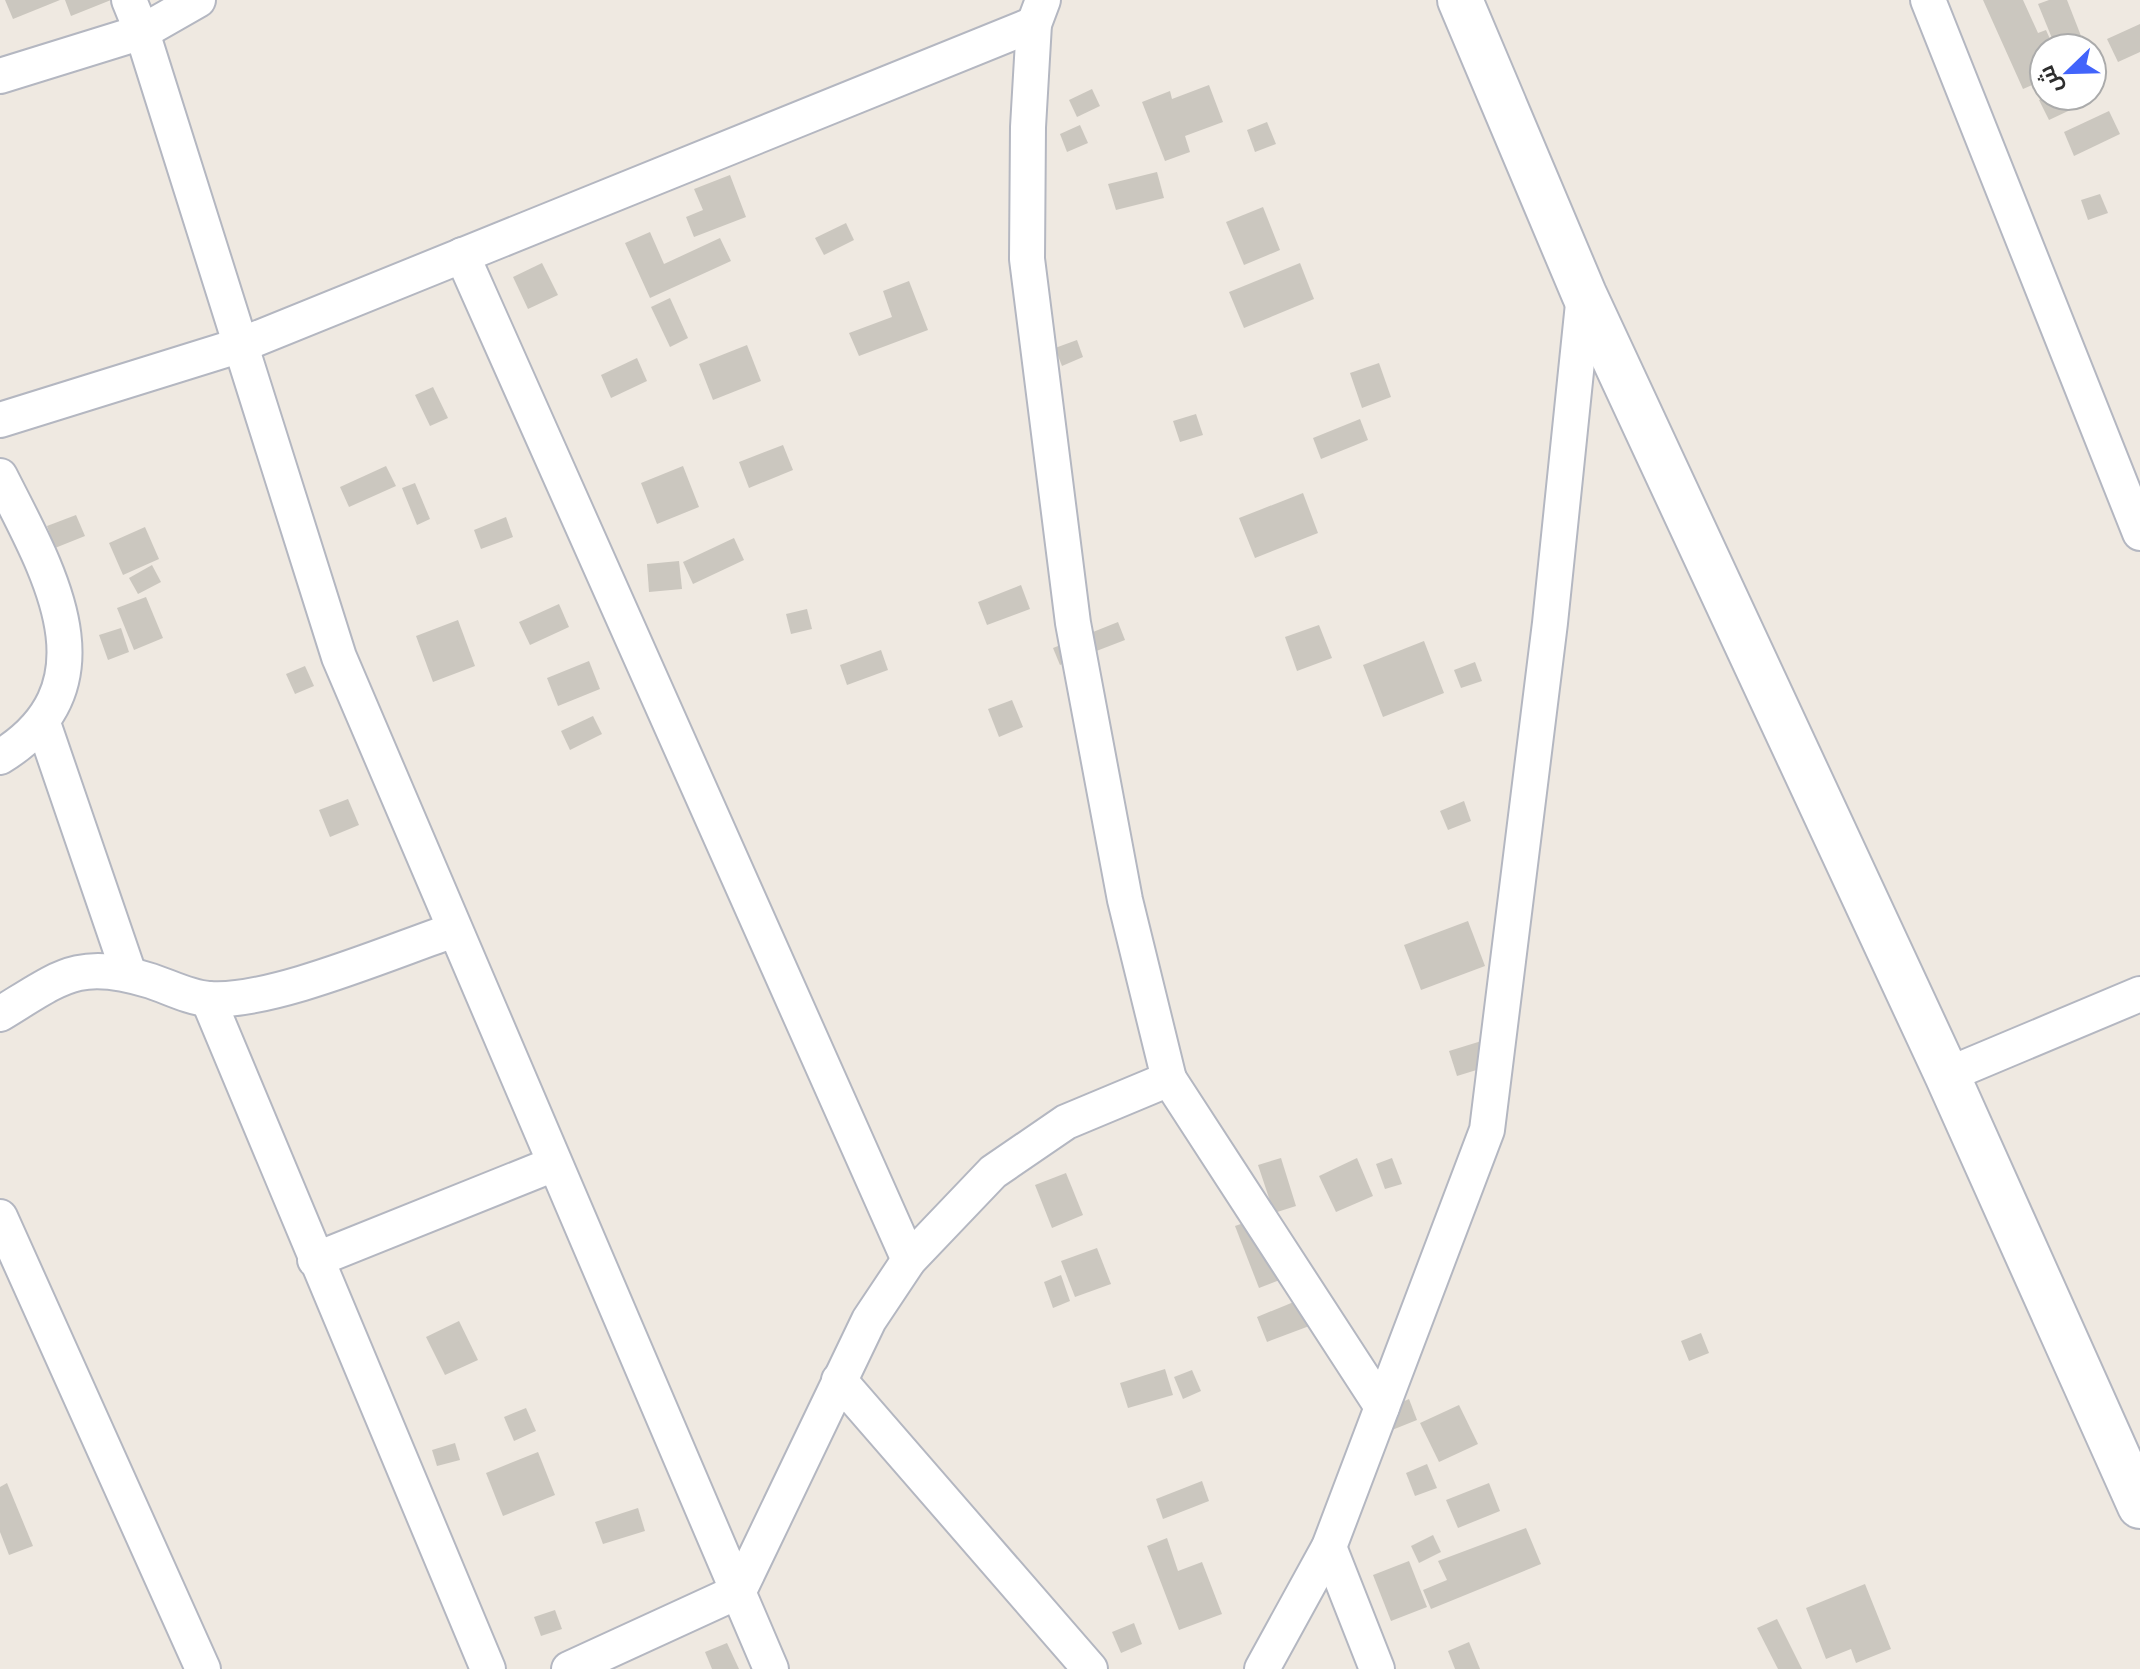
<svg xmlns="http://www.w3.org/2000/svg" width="2140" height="1669" font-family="Raleway,Cairo,sans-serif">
<rect width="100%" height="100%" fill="#efe9e1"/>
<g fill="#cbc7bf">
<path d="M5,0H60L13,19Z"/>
<path d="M65,0H111L71,16Z"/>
<path d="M1983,0H2023L2038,33L2046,30L2054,48H2044V80L2023,89Z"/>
<path d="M2049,0H2067L2083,41L2056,48L2038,4Z"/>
<path d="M2140,24V52L2118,62L2107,39Z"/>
<path d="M1209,85L1223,122L1185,136L1190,152L1165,161L1142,102L1170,91L1172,99Z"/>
<path d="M1092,89L1100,106L1077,117L1069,100Z"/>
<path d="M2048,96H2079L2083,104L2049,120L2039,100Z"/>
<path d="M2109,111L2120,134L2074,156L2064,132Z"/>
<path d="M1267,122L1276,144L1255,152L1247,130Z"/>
<path d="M1080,125L1088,143L1067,152L1060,134Z"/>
<path d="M1157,172L1164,198L1116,210L1108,184Z"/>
<path d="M730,175L746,217L694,237L686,217L703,210L694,189Z"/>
<path d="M2100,194L2108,213L2088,220L2081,200Z"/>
<path d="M1263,207L1280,250L1244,265L1226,222Z"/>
<path d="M846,223L854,240L824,255L815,238Z"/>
<path d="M650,232L664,264L720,238L731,261L650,298L625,243Z"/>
<path d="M542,263L558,295L528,309L513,277Z"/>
<path d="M1300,263L1314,299L1244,328L1229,292Z"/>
<path d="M909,281L928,330L859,356L849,333L892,317L883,291Z"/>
<path d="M670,298L688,338L670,347L651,307Z"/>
<path d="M1077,340L1083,357L1062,366L1055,348Z"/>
<path d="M747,345L761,381L713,400L699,364Z"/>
<path d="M637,358L647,381L611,398L601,375Z"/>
<path d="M1379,363L1391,397L1362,408L1350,373Z"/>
<path d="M433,387L448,418L430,426L415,395Z"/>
<path d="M1196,414L1203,435L1180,442L1173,421Z"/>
<path d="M1360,419L1368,440L1321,459L1313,438Z"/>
<path d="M783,445L793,470L749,488L739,462Z"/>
<path d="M386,466L396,486L349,507L340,487Z"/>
<path d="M683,466L699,507L657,524L641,483Z"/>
<path d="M415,483L430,519L417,525L402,488Z"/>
<path d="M1303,493L1318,533L1255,558L1239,518Z"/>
<path d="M76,515L85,536L55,548L47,526Z"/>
<path d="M506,517L513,537L481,549L474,530Z"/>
<path d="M145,527L159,559L123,575L109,543Z"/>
<path d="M734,538L744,560L693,584L683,562Z"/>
<path d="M679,561L682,589L649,592L647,564Z"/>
<path d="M152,565L161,582L138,594L129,578Z"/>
<path d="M1021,585L1030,609L987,625L978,602Z"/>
<path d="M146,597L163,638L134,650L117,608Z"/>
<path d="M559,604L569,627L530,645L519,622Z"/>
<path d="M807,609L812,629L791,634L786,614Z"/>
<path d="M458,620L475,666L433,682L416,636Z"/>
<path d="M1118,622L1125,640L1060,665L1053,648Z"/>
<path d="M1319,625L1332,658L1297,671L1285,637Z"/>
<path d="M121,628L129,652L108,660L99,635Z"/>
<path d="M1424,641L1444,693L1383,717L1363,665Z"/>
<path d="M881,650L888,670L847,685L840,665Z"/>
<path d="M589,661L600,689L558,706L547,678Z"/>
<path d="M1475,662L1482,681L1461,688L1454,670Z"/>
<path d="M305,666L314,686L295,694L286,674Z"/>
<path d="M1012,700L1023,727L999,737L988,709Z"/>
<path d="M593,716L602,734L570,750L561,731Z"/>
<path d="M348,799L359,825L330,837L319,810Z"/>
<path d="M1464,801L1471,821L1448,830L1440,811Z"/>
<path d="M1468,921L1485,966L1421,990L1404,945Z"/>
<path d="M1488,1039L1496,1064L1457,1076L1449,1051Z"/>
<path d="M1281,1158L1296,1206L1274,1213L1258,1165Z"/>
<path d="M1357,1158L1373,1196L1336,1212L1319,1176Z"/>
<path d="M1392,1158L1402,1184L1385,1189L1376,1164Z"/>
<path d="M1066,1173L1083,1215L1052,1228L1035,1185Z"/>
<path d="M1258,1218L1303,1271L1259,1288L1235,1226Z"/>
<path d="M1097,1248L1111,1284L1075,1297L1061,1261Z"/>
<path d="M1061,1275L1070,1301L1053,1308L1044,1282Z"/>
<path d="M1301,1299L1312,1325L1267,1342L1257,1317Z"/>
<path d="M459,1321L478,1360L445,1375L426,1337Z"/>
<path d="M1701,1333L1709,1353L1689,1361L1681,1341Z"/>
<path d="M1165,1369L1173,1395L1128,1408L1120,1383Z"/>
<path d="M1192,1370L1201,1391L1183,1399L1174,1377Z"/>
<path d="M1409,1399L1417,1420L1392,1430L1384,1410Z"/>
<path d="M1459,1405L1478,1444L1439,1462L1420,1423Z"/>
<path d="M526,1408L536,1431L514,1441L504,1417Z"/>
<path d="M455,1443L460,1460L437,1466L432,1450Z"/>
<path d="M538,1452L555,1495L503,1516L486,1473Z"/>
<path d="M1427,1464L1437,1488L1415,1496L1406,1473Z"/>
<path d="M1202,1481L1209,1501L1163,1519L1156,1499Z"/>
<path d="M7,1483L33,1546L9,1555L0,1532V1487Z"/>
<path d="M1489,1483L1500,1511L1458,1528L1446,1500Z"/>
<path d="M638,1508L645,1531L603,1544L595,1522Z"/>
<path d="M1526,1528L1541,1564L1431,1609L1423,1590L1447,1580L1438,1561Z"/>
<path d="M1433,1535L1441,1552L1419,1563L1411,1546Z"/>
<path d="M1167,1538L1178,1571L1202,1562L1222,1614L1179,1630L1147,1546Z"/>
<path d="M1409,1561L1427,1607L1391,1621L1373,1575Z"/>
<path d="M1865,1584L1891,1649L1856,1663L1851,1649L1826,1659L1806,1608Z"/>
<path d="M555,1610L562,1629L541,1636L534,1617Z"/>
<path d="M1777,1619L1802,1669H1778L1757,1628Z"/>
<path d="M1134,1623L1142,1644L1121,1653L1112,1632Z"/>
<path d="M1469,1642L1480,1669H1455L1448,1651Z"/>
<path d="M727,1643L739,1669H712L705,1652Z"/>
</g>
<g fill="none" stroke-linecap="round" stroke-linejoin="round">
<g stroke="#b4b7c1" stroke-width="38">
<g id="minor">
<path d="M129,0L142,32L339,657L771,1669"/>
<path d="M1928,0L2140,533"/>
<path d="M0,76L142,32L198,0"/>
<path d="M462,255L909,1260"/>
<path d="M0,420L241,345L1034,24"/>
<path d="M0,476C47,569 118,685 0,757"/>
<path d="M43,723L129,974"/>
<path d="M208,999L488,1669"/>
<path d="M0,1014C61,977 78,958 151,981C169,987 190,998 209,999C269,1004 392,951 454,930"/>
<path d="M1947,1075L2140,994"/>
<path d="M1169,1079L1382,1407"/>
<path d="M0,1217L203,1669"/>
<path d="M315,1260L554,1164"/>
<path d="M839,1380L1090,1669"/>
<path d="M1329,1547L1377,1669"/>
<path d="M569,1669L739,1591L869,1320L909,1260L993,1172L1066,1122L1169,1079L1125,900L1073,623L1027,259L1028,127L1034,24L1043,0"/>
<path d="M1262,1669L1329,1547L1487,1130L1550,623L1584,294"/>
</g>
</g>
<g stroke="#b4b7c1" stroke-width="48">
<path id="tertiary" d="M1460,0L1584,294L1947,1075L2140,1506"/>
</g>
<use href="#minor" stroke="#fff" stroke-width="34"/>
<use href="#tertiary" stroke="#fff" stroke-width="44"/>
</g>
<g transform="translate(2068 72) rotate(247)"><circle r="38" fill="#ffffff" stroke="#ababab" stroke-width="2"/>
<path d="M0-6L14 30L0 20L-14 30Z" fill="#4264fb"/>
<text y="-12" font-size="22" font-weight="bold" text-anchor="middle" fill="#2e2e2e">ش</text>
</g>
</svg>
